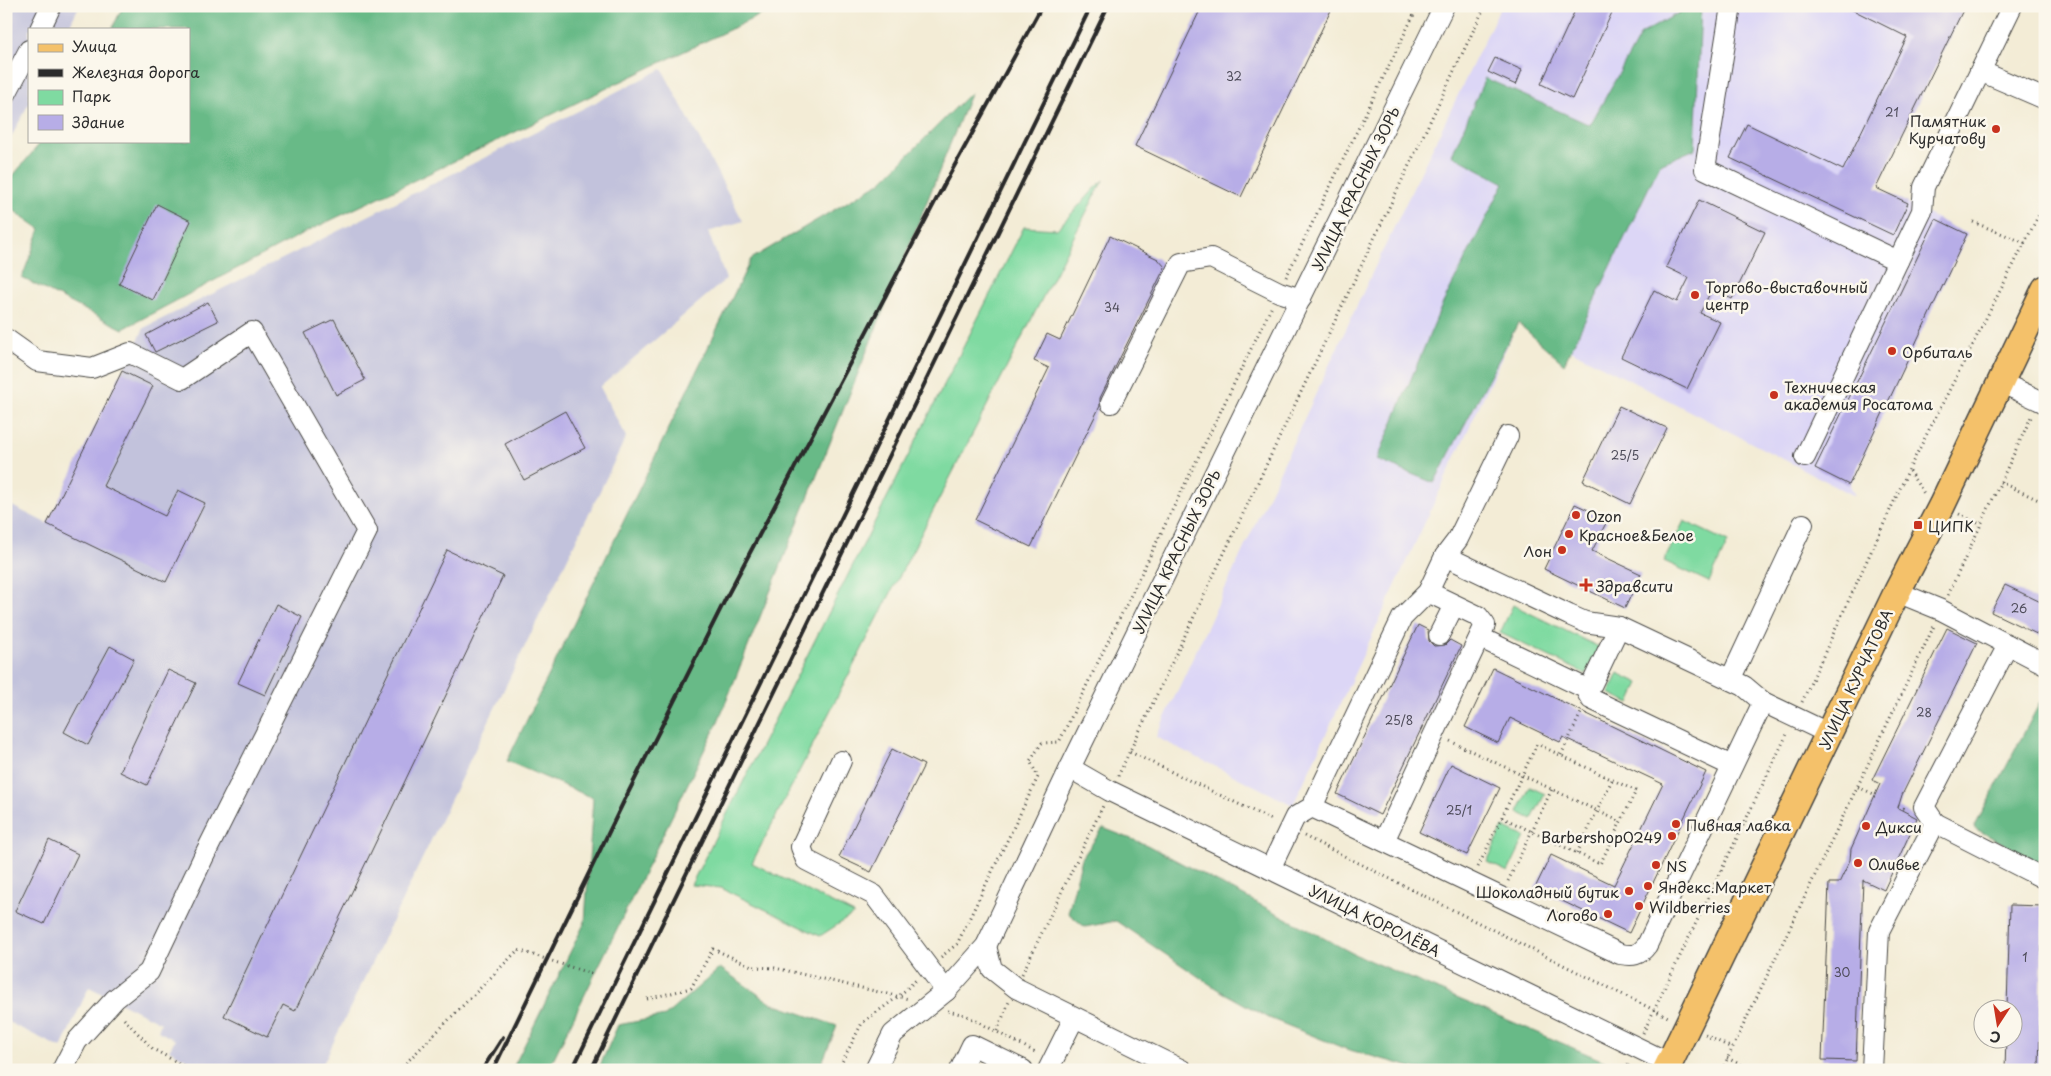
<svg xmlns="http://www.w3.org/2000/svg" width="2051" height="1076" font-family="'Playpen Sans',sans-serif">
<rect width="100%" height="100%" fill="#fbf7ec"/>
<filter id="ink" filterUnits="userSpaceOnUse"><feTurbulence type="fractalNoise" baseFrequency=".02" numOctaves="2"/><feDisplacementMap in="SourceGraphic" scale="10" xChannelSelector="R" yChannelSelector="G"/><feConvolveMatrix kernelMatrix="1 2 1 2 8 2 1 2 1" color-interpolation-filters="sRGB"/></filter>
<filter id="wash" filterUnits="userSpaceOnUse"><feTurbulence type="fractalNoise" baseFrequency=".0096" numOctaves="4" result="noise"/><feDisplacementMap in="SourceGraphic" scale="20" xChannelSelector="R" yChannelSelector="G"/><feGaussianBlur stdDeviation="1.12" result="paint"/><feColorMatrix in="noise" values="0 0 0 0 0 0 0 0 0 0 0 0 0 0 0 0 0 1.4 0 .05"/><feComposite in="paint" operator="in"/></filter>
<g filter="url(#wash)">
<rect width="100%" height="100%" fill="#f3ecd6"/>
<path fill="#dcd6f6" d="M1501,6H1965L1876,188L1967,234L1850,485L1855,496L1518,323L1293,805L1156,737L1374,269Z"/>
<g fill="#c2c2dc">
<path d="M15,6H79L68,29H29V103L6,147V24Z"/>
<path d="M662,69L743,221L708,232L726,279L600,387L626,437L320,1070H207L169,1050L175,1040L158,1031L161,1023L89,987L61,1048L6,1021V503L48,524L144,328Z"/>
</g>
<g fill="#7fdaa1" stroke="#558266">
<path d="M1103,180L752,863L854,914L820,936L721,888L691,885L1024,227L1057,229Z"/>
<path d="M1684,521L1728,542L1709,582L1664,561Z"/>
<path d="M1513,605L1599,647L1586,674L1500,633Z"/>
<path d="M1618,673L1639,683L1630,703L1609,693Z"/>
<path d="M1530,787L1545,794L1532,819L1518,812Z"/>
<path d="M1503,827L1525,837L1508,872L1487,862Z"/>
</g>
<g fill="#67ba87" stroke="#497259">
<path d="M123,6H779L302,234L123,329L22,278L40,229L6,205V184L42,141H189V29H112Z"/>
<path d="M1691,6H1701L1695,149L1660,164L1564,364L1518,323L1434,483L1377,460L1442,305L1504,183L1452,155L1485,78L1590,125L1641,34Z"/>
<path d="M971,92L717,724L548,1070H512L585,922L593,798L507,761L751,259L881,182Z"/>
<path d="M2045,693V866L1974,828Z"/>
<path d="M1103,828L1147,845L1354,954L1613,1065L1612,1070H1422L1346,1049L1269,1018L1217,989L1116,921L1085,927L1068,913L1082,858Z"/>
<path d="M720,968L771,1003L837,1026L819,1070H598L618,1025L665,1016Z"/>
</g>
<g id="blocks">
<g fill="#b7ade7">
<path d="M1202,6H1333L1241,197L1135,146Z"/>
<path d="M1577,6H1615L1572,99L1541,84Z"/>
<path d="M1845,6H1912L1921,11L1923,6H1965L1876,188L1908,203L1893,235L1730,158L1747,124L1843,170L1907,37Z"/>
<path d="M1495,58L1522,70L1516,85L1488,72Z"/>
<path d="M1699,200L1765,232L1732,299L1712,289L1700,313L1720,322L1687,389L1621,357L1654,290L1677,302L1689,278L1666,267Z"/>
<path d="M157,204L191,221L153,300L119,284Z"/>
<path d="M1936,219L1967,234L1849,485L1815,468Z"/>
<path d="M1110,236L1158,259L1165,267L1100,398V406L1031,547L975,520L1049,368L1034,361L1047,334L1060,340Z"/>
<path d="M208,302L218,321L155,352L146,335Z"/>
<path d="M334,319L365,380L336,395L305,333Z"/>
<path d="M122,371L153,386L103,486L165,516L178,490L205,503L166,582L47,524Z"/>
<path d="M1619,406L1667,428L1630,504L1583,481Z"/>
<path d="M565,411L585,448L524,480L505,444Z"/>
<path d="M1575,504L1608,519L1592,551L1641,574L1625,608L1544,569Z"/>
<path d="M447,550L503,576L295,1011L283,1005L267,1037L224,1016Z"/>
<path d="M2005,585L2045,604V638L1991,612Z"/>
<path d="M276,604L302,617L265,695L238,683Z"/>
<path d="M1418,625L1428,630L1429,641L1434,646L1445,645L1450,640L1461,646L1380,815L1337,794Z"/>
<path d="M1947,628L1977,643L1902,795L1898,808L1917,818L1884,890L1863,880L1856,1061L1822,1060L1829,883H1839L1850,860L1851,849L1880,784L1872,780Z"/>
<path d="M110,646L134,659L88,745L64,732Z"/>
<path d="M1493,668L1706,772L1629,933L1535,888L1551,855L1614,885L1663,784L1563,737L1560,742L1510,718L1498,743L1465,727Z"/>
<path d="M168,670L196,683L147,785L120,772Z"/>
<path d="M892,749L924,765L871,872L839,857Z"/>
<path d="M1451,764L1500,788L1467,855L1419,832Z"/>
<path d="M49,840L78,854L44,924L15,911Z"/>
<path d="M2010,905L2043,906L2039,1070H2005L2006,1038H2014V1008H2007Z"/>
</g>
</g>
</g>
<g filter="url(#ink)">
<use href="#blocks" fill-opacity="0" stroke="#494845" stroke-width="1"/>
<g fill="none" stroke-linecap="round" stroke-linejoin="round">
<g stroke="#494845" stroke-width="22">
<g id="minor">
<path d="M1731,6L1705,169L1898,261L1922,211L1924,187L2012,6"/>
<path d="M40,29L51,6"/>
<path d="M1980,71L2045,99"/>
<path d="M6,94L29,50"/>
<path d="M6,339L37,361L92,368L130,353L182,379L252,332L367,531L204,856L149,972L115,999L77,1041L62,1070"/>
<path d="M2000,382L2045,403"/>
<path d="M1111,403L1181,263L1211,258L1279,292L1301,299"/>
<path d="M1805,457L1898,261"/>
<path d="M1445,556L1569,615L1585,622L1619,627L1744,686L1763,702"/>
<path d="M1897,592L1941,610L2045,664"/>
<path d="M1439,635L1454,605"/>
<path d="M1481,638L1589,690L1619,627"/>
<path d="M1730,680L1803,524"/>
<path d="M1589,690L1588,694L1591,699L1732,766"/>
<path d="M841,761L801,847L806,860L874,895L946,991"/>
<path d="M1070,768L1110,791L1669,1063"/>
<path d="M1312,807L1402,618L1428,592L1445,556L1458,539L1508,436"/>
<path d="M1935,823L1924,807L2008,645"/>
<path d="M1384,841L1485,625L1478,616L1428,592"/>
<path d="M1270,869L1295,817L1312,807L1620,954C1633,956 1639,956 1647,945L1763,702L1830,734"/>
<path d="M986,946L992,969L1016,988L1182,1070"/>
<path d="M875,1070L893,1034L946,991L986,946L1070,768L1444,6"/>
<path d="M960,1070L972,1045L1023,1070"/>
<path d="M1048,1070L1074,1018"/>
<path d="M1872,1070L1879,931L1935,823L2045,879"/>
</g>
</g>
<g stroke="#494845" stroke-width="29">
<path id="major" d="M1666,1070L1897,592L1942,505L2045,289"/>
</g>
<g stroke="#494845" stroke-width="3" stroke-dasharray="1 4" stroke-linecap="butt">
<path d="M1973,222L2025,243"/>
<path d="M1286,277L1418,6"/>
<path d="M1909,471L1925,495"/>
<path d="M2000,482L2045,503"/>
<path d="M1959,514L1980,524"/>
<path d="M1948,595L2032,415"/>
<path d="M1802,702L1908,471L2045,203"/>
<path d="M1450,741L1621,822"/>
<path d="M1130,752L1274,821"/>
<path d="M1561,755L1582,711"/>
<path d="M1118,776L1485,6"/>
<path d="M1858,787L1876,795"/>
<path d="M1898,806L1907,810"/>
<path d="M1304,836L1670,1018"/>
<path d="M1577,853L1612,780"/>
<path d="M1478,867L1537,744L1636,791L1600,864L1501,817"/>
<path d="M1508,881L1552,789"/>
<path d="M941,957L957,944L1038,777L1030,761L1042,743L1059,742L1272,306"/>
<path d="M1022,974L1103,806"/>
<path d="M647,999L691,988L713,949L754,967L775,968L909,999"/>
<path d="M948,1011L965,1015L1037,1053"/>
<path d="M124,1019L153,1049L191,1070"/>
<path d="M997,1031L1009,1002"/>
<path d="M1643,1033L1788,732"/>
<path d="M1705,1035L1732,1048"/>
<path d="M1727,1058L1752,1070"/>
<path d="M399,1070L518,950L592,974"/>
<path d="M838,1070L862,1023L899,996L916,980"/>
<path d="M1626,1070L1630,1061"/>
<path d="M1722,1070L1934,626"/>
</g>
<use href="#minor" stroke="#fff" stroke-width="20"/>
<use href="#major" stroke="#f4c16a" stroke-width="26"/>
<g stroke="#2b2b2b" stroke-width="4">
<path d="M482,1070L503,1037"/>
<path d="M493,1070L624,801L726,598L945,183L1042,6"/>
<path d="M572,1070L1091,6"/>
<path d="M591,1070L1108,6"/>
</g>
</g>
</g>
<g fill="#c8321e" stroke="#fbf7ec" stroke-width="2">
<circle cx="1996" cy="129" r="5"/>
<circle cx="1695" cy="295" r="5"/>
<circle cx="1892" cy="351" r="5"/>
<circle cx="1774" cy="395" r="5"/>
<circle cx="1576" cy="515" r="5"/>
<rect x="1913" y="520" width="10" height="10" rx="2.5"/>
<circle cx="1569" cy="534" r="5"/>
<circle cx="1562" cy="550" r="5"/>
<path d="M1583.5 577.5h5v5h5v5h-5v5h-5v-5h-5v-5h5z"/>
<circle cx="1676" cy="824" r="5"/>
<circle cx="1866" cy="826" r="5"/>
<circle cx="1672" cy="836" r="5"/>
<circle cx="1858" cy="863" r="5"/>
<circle cx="1656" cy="865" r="5"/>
<circle cx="1648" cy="886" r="5"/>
<circle cx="1629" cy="891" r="5"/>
<circle cx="1639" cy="906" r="5"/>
<circle cx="1608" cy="914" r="5"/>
</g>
<g text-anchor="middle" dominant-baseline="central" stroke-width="5" stroke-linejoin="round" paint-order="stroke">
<g font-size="12" fill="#4e4c5a">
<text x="1234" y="76">32</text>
<text x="1892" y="112">21</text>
<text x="1112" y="307">34</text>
<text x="1625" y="455">25/5</text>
<text x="2019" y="608">26</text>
<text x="1924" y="712">28</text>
<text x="1399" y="720">25/8</text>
<text x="1459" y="810">25/1</text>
<text x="2025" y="957">1</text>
<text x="1842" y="972">30</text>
</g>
<g font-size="15" fill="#2b2b2b" stroke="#fbf7ec" text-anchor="start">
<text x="1986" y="120" text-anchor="end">Памятник<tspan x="1986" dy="17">Курчатову</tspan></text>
<text x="1705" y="286">Торгово-выставочный<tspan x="1705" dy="17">центр</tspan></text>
<text x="1902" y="351">Орбиталь</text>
<text x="1784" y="386">Техническая<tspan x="1784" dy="17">академия Росатома</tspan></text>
<text x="1586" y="515">Ozon</text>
<text x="1928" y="525">ЦИПК</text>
<text x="1579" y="534">Красное&amp;Белое</text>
<text x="1552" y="550" text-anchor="end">Лон</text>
<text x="1596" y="585">Здравсити</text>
<text x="1686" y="824">Пивная лавка</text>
<text x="1876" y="826">Дикси</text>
<text x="1662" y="836" text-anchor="end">Barbershop0249</text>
<text x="1868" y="863">Оливье</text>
<text x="1666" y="865">NS</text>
<text x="1658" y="886">Яндекс.Маркет</text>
<text x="1619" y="891" text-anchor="end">Шоколадный бутик</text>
<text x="1649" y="906">Wildberries</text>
<text x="1598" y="914" text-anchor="end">Логово</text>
</g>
<g font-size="15" fill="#2b2b2b" stroke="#fbf7ec">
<text transform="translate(1355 188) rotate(-64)">УЛИЦА КРАСНЫХ ЗОРЬ</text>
<text transform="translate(1176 551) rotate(-64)">УЛИЦА КРАСНЫХ ЗОРЬ</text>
<text transform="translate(1855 679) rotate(-65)">УЛИЦА КУРЧАТОВА</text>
<text transform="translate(1375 920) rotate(26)">УЛИЦА КОРОЛЁВА</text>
</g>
</g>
<rect width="2051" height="1076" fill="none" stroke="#fbf7ec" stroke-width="25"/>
<rect x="28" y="28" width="162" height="115" fill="#fbf7ec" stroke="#a8a59f"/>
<rect x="38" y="44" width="25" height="8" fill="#f4c16a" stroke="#a8a59f"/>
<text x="72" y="52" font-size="15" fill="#2b2b2b">Улица</text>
<rect x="38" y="69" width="25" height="8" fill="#2b2b2b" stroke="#a8a59f"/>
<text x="72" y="78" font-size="15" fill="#2b2b2b">Железная дорога</text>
<rect x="38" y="90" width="25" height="15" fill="#7fdaa1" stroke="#a8a59f"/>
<text x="72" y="102" font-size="15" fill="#2b2b2b">Парк</text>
<rect x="38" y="115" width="25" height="15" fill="#b7ade7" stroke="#a8a59f"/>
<text x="72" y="128" font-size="15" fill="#2b2b2b">Здание</text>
<g transform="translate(1998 1024) rotate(192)"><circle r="24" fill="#fbf7ec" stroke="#a8a59f"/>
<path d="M0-4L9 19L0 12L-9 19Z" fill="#c8321e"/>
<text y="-8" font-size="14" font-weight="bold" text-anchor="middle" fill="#2b2b2b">С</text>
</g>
</svg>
